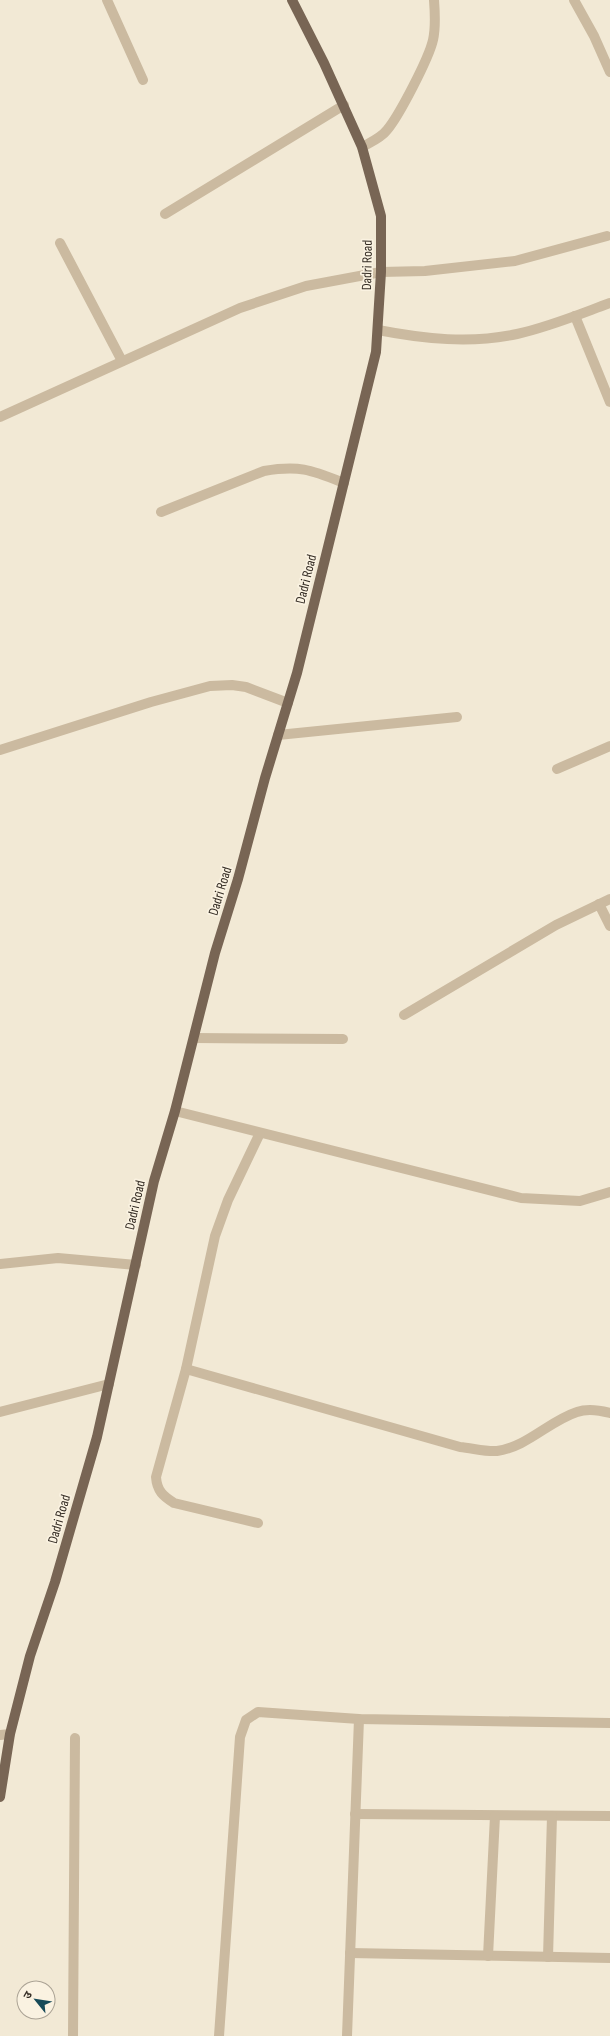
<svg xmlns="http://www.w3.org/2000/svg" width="610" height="2036" font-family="'Sofia Sans Condensed','Noto Sans Devanagari',sans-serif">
<rect width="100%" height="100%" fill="#f2e9d5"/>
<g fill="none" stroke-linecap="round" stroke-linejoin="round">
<g stroke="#cbbaa0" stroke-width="10">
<path d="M107,0L143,80"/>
<path d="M574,0L594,36L610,72"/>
<path d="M362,147C371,142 381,138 387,130C399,116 429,58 433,40C436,27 435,13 434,0"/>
<path d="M165,214L344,105"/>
<path d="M60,243L122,361"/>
<path d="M575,316L610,402"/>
<path d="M378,330C424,339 471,344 517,334C549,327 580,314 610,303"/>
<path d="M0,417L240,308L306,286L381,272L425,271L515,261L607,236"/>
<path d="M161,512L264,471C300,465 311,470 344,483"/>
<path d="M278,735L457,717"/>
<path d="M0,750L151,702L210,686L232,685L246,687L288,703"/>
<path d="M557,769L610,746"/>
<path d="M599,904L610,926"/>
<path d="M404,1015L556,925L610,899"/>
<path d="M194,1038L343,1039"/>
<path d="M175,1111L521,1198L580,1201L610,1192"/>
<path d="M0,1264L58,1258L136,1265"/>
<path d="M186,1369L460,1447C472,1448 486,1452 497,1451C527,1447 549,1421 577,1412C588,1408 599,1410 610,1413"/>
<path d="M0,1412L109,1384"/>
<path d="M258,1523L174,1503C163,1496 157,1491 156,1477L186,1369L215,1236L228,1200L260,1133"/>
<path d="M0,1735L10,1734"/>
<path d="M355,1814L610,1816"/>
<path d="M350,1953L610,1958"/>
<path d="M488,1956L495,1816"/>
<path d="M548,1957L552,1816"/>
<path d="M73,2036L75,1738"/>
<path d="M219,2036L240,1737L246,1720L258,1712L359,1719L610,1723"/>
<path d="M347,2036L359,1719"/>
</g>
<path stroke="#786554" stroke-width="10" d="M0,1797L10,1734L30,1656L55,1582L97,1437L154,1181L175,1111L215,953L238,879L265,778L297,673L376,352L381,272V216L362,147L324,63L292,0"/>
</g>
<g text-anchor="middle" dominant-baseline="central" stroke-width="3.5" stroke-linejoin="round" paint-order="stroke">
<g font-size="14" fill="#342c24" stroke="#faf2e1">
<text transform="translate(367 265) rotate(-89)">Dadri Road</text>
<text transform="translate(306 579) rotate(-76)">Dadri Road</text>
<text transform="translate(220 891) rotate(-73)">Dadri Road</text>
<text transform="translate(135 1205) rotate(-77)">Dadri Road</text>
<text transform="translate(59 1519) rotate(-74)">Dadri Road</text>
</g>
</g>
<g transform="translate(36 2000) rotate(300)"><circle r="19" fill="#faf2e1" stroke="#aba395"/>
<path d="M0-3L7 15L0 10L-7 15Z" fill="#174a58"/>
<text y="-6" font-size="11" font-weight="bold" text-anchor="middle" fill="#342c24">उ</text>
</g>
</svg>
